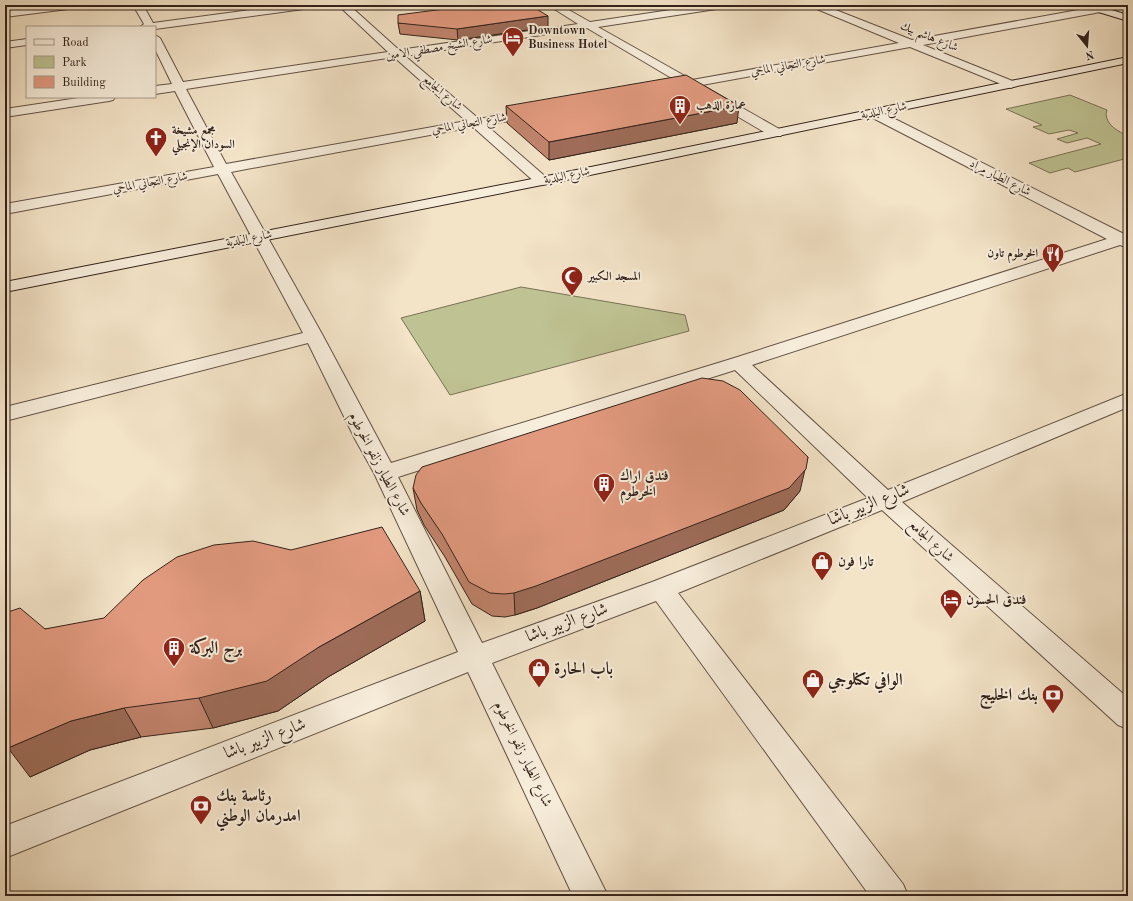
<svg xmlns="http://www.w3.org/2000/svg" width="1133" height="901" font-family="'Old Standard TT',Amiri,serif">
<rect width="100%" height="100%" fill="#f3e3c7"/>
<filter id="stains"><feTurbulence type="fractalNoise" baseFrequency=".005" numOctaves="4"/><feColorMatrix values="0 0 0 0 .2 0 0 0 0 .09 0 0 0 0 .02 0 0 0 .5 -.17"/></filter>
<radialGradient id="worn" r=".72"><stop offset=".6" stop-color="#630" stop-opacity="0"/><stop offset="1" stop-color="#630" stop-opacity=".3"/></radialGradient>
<g fill="#bfc393" stroke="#797256">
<path d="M1070,95L1107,110L1106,114C1107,126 1118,131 1128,136V158L1075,172L1068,168L1050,173L1029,163L1101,144L1087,138L1067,143L1057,139L1078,133L1069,130L1049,134L1033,127L1042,125L1006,109Z"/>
<path d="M521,287L685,315L689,331L450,395L401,318Z"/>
</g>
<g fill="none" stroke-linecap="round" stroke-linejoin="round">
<g stroke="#635245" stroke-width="2">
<g id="street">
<path d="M53,5H81L76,8L5,17V11Z"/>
<path d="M133,5H143L153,23L289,5H316L311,8L155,29V27H140L144,24Z"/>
<path d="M338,5H349L399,50L578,24L548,5H560L590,22L704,5H728L723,8L598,27L692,80L899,43L812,7L810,5H823L912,40L1106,5H1127L1122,8L923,45L1015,82L1017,84L1015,86L1011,88L910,47L702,85L781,130L783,133L781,136H771L689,88L669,92L665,91L663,88L665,85L680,83L587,28L405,56L479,119L537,108L541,109L543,112L541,115L486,125L547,178L549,181L547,184L542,185L537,184L473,127L231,172L322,334L391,463L731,359L1107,239L869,116L867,113L869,110H877L1128,236V248L1120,245L752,365L888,490L1128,393V407L902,502L1128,698V729L1118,725L882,510L678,593L903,884L908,896H870L656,601L492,663L608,896H573L468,672L5,858V826L458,652L374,473L355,439L308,343L5,421V407L303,333L218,174L5,214V204L214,167L175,91L155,94V86L172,84L155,49V35L160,38L183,82L388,52ZM394,57L466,121L226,164L186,89ZM735,370L868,498L652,582L482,643L398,477Z"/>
<path d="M27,39V45L5,48V42Z"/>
<path d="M85,97H115L113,100L109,101L5,117V109Z"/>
</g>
</g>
<g stroke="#33221a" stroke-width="2">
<g id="secondary">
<path d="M1080,5H1095L1128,15V21L1082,7Z"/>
<path d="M1128,57V63L542,185L5,292V282L542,177Z"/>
</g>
</g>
<use href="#street" fill="#f7eddb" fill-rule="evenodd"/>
<use href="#secondary" fill="#f7eddb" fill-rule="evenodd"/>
</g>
<g fill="#c2846d" stroke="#33221a">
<path d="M398,23L548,27L458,40L400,34Z"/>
<path d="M506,106L737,123L549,160L507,123Z"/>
<path d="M413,488L800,491L784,510L537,608L515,615L505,617L492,616L472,604L445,557L424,525L417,510Z"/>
<path d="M420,591L425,621L328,677L278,711L213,728L141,737L90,750L30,777L8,729L5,730L45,629Z"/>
</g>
<g fill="#9e6c59" stroke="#33221a">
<path d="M548,16V27L458,40L457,29Z"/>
<path d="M739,106L737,123L549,160V142Z"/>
<path d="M808,457L800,491L784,510L537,608L515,615L514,593Z"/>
<path d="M420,591L425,621L328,677L278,711L213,728L199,698L319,647Z"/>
<path d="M8,691L29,721L5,730V692Z"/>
<path d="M124,708L141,737L90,750L30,777L8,748L71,721Z"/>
</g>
<g fill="#e29a7f" stroke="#33221a">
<path d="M475,5H530L548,16L457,29L398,23V15Z"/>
<path d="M686,75L739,106L549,142L506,106Z"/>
<path d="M702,378L723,381L740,390L808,457L806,469L789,488L536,586L514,593L504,594L490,593L469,582L442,534L421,503L413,488L416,475L422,467Z"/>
<path d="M382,527L420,591L319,647L267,681L199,698L124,708L71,721L8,748V691L5,692V613L20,608L45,629L104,618L143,580L177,557L214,545L253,541L291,550Z"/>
</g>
<defs>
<g id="hotel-pin" transform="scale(1.15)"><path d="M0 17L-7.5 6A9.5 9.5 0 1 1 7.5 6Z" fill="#8f2418" stroke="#f7eddb"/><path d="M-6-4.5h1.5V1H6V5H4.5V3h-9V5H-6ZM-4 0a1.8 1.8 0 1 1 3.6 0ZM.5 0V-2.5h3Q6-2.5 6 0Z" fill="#fff"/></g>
<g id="building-pin" transform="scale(1.15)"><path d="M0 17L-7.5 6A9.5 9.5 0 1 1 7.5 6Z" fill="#8f2418" stroke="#f7eddb"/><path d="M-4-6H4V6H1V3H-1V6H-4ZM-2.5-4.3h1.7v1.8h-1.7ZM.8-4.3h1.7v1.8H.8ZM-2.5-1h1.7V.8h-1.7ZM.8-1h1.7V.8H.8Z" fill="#fff"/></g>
<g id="church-pin" transform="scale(1.15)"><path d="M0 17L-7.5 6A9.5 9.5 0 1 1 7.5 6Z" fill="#8f2418" stroke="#f7eddb"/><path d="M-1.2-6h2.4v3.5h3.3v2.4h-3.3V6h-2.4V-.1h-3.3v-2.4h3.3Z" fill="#fff"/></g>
<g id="restaurant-pin" transform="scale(1.15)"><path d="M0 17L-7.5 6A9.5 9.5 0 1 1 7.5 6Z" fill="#8f2418" stroke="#f7eddb"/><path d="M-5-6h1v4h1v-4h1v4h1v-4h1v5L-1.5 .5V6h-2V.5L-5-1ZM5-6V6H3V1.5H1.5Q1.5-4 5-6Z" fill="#fff"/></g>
<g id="mosque-pin" transform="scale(1.15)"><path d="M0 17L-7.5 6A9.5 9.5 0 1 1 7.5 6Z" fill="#8f2418" stroke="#f7eddb"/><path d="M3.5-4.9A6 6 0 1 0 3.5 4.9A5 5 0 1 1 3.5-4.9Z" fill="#fff"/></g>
<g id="shop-pin" transform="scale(1.15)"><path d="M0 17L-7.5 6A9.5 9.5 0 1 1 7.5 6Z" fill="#8f2418" stroke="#f7eddb"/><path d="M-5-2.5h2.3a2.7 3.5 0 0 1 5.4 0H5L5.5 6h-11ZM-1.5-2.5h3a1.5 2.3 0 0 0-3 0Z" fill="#fff"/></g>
<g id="bank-pin" transform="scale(1.15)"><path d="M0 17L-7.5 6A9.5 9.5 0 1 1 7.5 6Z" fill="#8f2418" stroke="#f7eddb"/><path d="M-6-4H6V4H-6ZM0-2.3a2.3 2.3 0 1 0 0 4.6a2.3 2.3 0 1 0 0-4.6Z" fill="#fff"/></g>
</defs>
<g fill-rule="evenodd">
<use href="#hotel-pin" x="513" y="38"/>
<use href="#building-pin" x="680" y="106"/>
<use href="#church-pin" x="156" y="138"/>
<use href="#restaurant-pin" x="1053" y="254"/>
<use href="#mosque-pin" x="572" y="277"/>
<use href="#building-pin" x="604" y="484"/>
<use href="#shop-pin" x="822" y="562"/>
<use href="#hotel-pin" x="951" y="600"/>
<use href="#building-pin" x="174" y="648"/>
<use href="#shop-pin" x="539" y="669"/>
<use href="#shop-pin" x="813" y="680"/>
<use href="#bank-pin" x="1053" y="695"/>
<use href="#bank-pin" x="201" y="806"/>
</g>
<g text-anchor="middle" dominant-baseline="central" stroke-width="4" stroke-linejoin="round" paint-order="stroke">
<g font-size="12" font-weight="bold" fill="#33221a" stroke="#f7eddb" text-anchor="start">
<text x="528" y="31">Downtown<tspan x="528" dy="14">Business Hotel</tspan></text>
<text x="696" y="106">عمارة الذهب</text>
<text x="172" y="131">مجمع مشيخة<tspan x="172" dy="14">السودان الإنجيلي</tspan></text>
<text x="1038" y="254" text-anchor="end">الخرطوم تاون</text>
<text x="588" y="277">المسجد الكبير</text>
</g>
<g font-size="12" fill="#33221a" stroke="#f7eddb">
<text transform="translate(929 37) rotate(22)">شارع هاشم بيك</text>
<text transform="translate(439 48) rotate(-9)">شارع الشيخ مصطفي الامين</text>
<text transform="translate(788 66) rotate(-10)">شارع التجاني الماحي</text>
<text transform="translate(442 93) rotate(40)">شارع الجامع</text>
<text transform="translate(884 111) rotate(-12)">شارع البلدية</text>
<text transform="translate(469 124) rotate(-10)">شارع التجاني الماحي</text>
<text transform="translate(567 176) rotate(-12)">شارع البلدية</text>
<text transform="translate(1000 178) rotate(27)">شارع الطيار مراد</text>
<text transform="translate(150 183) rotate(-10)">شارع التجاني الماحي</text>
<text transform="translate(249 239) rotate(-11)">شارع البلدية</text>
</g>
<g font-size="14" fill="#33221a" stroke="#f7eddb">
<text transform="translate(379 464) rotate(62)">شارع الطيار زلفو الخرطوم</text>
<text transform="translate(931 541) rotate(42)">شارع الجامع</text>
<text transform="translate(523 754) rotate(64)">شارع الطيار زلفو الخرطوم</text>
</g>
<g font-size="14" font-weight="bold" fill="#33221a" stroke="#f7eddb" text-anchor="start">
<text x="620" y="476">فندق اراك<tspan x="620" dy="16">الخرطوم</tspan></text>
<text x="838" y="562">تارا فون</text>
<text x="966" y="600">فندق الحسون</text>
</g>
<g font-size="17" fill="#33221a" stroke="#f7eddb">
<text transform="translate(869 505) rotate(-22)">شارع الزبير باشا</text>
<text transform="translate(567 623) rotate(-20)">شارع الزبير باشا</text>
<text transform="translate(265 739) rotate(-21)">شارع الزبير باشا</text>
</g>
<g font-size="17" font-weight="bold" fill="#33221a" stroke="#f7eddb" text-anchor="start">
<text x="190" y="648">برج البركة</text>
<text x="554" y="669">باب الحارة</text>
<text x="828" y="680">الوافي تكنلوجي</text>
<text x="1038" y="695" text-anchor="end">بنك الخليج</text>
<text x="216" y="796">رئاسة بنك<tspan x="216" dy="20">امدرمان الوطني</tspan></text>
</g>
</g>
<rect width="1133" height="901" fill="none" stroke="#f3e3c7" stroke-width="20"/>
<rect x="6" y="6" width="1121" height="889" fill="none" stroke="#33221a" stroke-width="2"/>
<rect x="10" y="10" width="1113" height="881" fill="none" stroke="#33221a"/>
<rect x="26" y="26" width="130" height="72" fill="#f7eddb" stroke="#a99c8e"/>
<rect x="34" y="39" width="20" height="6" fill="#f7eddb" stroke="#a99c8e"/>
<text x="62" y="46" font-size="12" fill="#33221a">Road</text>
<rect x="34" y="56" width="20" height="12" fill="#bfc393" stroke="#a99c8e"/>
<text x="62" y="66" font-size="12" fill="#33221a">Park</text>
<rect x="34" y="76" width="20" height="12" fill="#e29a7f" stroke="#a99c8e"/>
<text x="62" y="86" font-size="12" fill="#33221a">Building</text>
<g transform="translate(1087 46) rotate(163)" stroke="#f7eddb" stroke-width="3" paint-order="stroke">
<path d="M0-3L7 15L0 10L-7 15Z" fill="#33221a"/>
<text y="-6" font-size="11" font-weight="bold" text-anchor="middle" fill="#33221a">N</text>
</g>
<rect width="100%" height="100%" filter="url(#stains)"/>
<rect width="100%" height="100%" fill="url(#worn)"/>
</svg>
